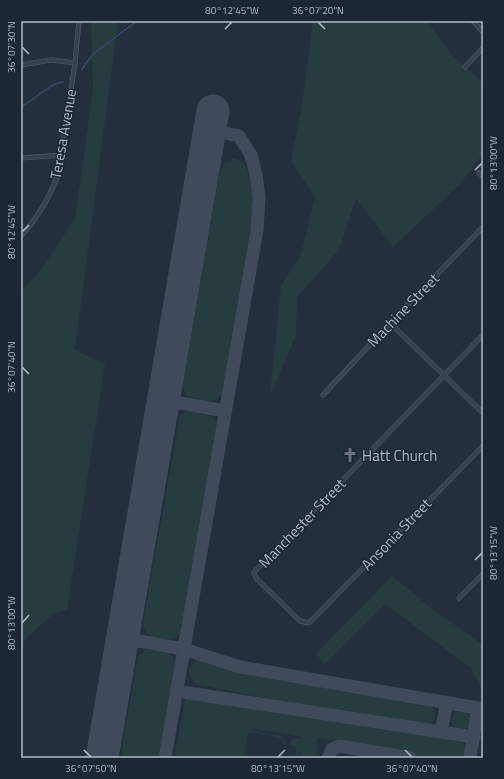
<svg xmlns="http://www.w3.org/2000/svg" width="504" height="779" font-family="'Titillium Web',sans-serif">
<rect width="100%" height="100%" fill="#242f3e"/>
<g fill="#263c3f">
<path d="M91,21H118L75,350L105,364L67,610L54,613L21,643V291L40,271L75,218L93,89Z"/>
<path d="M313,21H428L450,53L483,83V154L459,185L393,247L356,198L339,250L297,297L296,335L270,396L281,285L301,255L315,197L291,162L302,105Z"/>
<path d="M234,158C250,162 251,182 252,196C253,222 247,249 242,275C236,314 229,353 223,392C216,407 199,400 187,396L184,391L183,385L220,171L224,164Z"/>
<path d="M190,411L213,417L216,422V428L181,631L177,637C162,642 145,640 143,623L179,420L180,415Z"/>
<path d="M392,576L431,608L483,645V691L471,668L385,604L325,664L316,654Z"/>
<path d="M146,649C157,650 169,650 175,660L160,758H120L138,657Z"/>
<path d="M199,660L212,662L254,676L430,705L435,710V719L430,725L423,724L275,700L199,685C187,680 185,665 199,660Z"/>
<path d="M197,695L453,738C461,739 466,742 467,751L463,758H430L318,738L316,758L301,757L302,753L298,752V756L295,755L296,747L288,745L293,738L301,739L302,737L253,728L252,731L281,736L285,740V744H283L284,739L251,732L248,733L244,758H174L185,701L189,696Z"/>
<circle cx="461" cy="721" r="10"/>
</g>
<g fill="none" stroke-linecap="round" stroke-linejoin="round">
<g stroke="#394c67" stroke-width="1.5">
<path d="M82,69L93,54L137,21"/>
<path d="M21,107C34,100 50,83 63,82"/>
</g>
<g stroke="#3f4a5a" stroke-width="13">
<path d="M164,400L225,411"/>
<path d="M123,638L183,649L240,667L478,708L470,758"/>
<path d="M176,691L474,737"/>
<path d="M441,732L447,702"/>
<path d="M165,758L257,230L259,198L256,174L251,155L239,136L210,130"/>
<path d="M328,758L332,749L339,746L410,758"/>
</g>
<path stroke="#3f4a5a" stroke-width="33" d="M102,758L213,111"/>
<g stroke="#565f6c" stroke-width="5">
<g id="street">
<path d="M473,21L483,32"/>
<path d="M21,65L51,60L75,63"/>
<path d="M465,67L483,48"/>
<path d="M21,158L62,155"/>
<path d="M479,173L483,176"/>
<path d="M21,236C38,218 49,198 58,175L75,63L79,21"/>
<path d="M390,323L483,413"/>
<path d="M483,335L254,572L256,578L300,621L309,623L483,446"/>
<path d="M323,395L390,323L483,227"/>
<path d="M459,598L483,574"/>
</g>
</g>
<use href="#street" stroke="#38414e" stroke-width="4"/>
</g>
<path fill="none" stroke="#b4bcc9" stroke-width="1.5" d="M318,22L325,29M225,29L232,22M22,47L29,54M475,170L482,163M22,232L29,225M22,367L29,374M475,560L482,553M22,623L29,615M84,750L91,757M405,750L412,757M278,757L285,750"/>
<defs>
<g id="church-bare" transform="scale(1.2)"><path d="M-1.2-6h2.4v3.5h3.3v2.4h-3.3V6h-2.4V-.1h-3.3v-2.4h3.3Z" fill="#6b7280" stroke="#1d2633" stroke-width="2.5" paint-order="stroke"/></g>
</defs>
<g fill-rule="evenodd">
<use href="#church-bare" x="350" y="455"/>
</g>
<g text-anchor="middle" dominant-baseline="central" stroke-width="3" stroke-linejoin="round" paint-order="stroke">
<g font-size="15" fill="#b4bcc9" stroke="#1d2633">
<text transform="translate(63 134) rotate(-80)">Teresa Avenue</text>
<text transform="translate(403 310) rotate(-46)">Machine Street</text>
<text transform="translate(302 523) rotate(-46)">Manchester Street</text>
<text transform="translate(396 534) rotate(-46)">Ansonia Street</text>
</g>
<g font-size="15" fill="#b4bcc9" stroke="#1d2633" text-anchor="start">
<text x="362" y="455">Hatt Church</text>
</g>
</g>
<rect width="504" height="779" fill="none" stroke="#1d2633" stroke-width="44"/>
<rect x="22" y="22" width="460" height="735" fill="none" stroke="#b4bcc9" stroke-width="1.5"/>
<g font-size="10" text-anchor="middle" fill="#b4bcc9">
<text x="232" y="14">80°12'45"W</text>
<text x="318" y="14">36°07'20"N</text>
<text transform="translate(11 47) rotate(-90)" y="4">36°07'30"N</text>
<text transform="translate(493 163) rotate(-90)" y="4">80°13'00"W</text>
<text transform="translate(11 232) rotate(-90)" y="4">80°12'45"W</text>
<text transform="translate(11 367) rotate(-90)" y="4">36°07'40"N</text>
<text transform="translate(493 553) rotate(-90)" y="4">80°13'15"W</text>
<text transform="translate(11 623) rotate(-90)" y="4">80°13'00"W</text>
<text x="91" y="772">36°07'50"N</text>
<text x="278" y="772">80°13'15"W</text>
<text x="412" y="772">36°07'40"N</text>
</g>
</svg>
